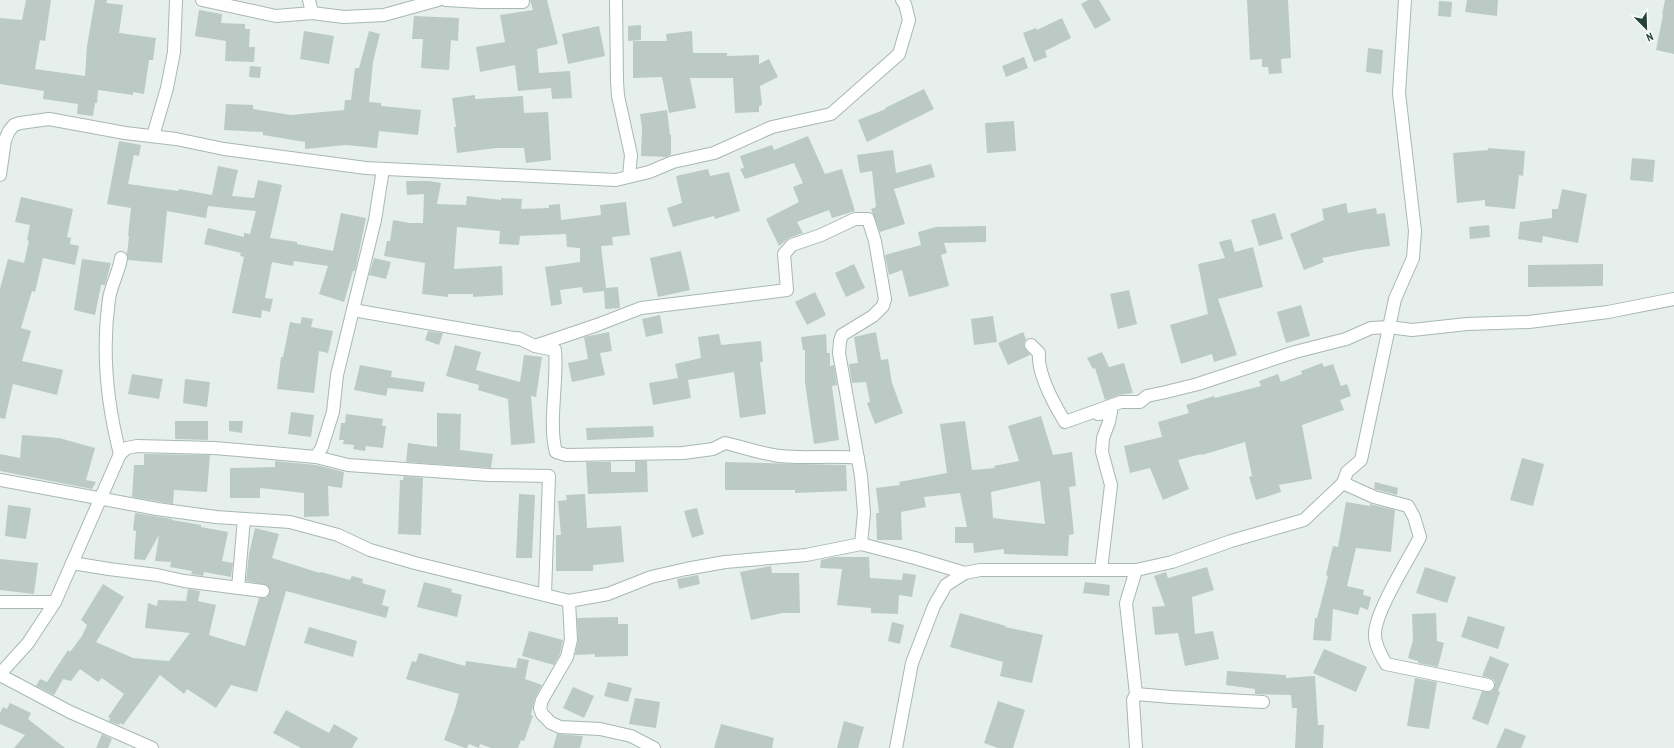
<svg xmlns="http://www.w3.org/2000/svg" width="1674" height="748" font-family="'PT Sans Narrow',sans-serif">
<rect width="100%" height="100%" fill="#e6efeb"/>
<g fill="#bbcac4" fill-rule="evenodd">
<path d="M26,0H51L45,41L40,40L35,69L85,76L87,46L95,0H107L106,3L123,5L119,33L156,38L153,60H149L144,94L133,92V95L98,90L97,103H95L93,116L77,114L78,104L43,99L44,91L0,84V18L22,20Z"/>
<path d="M530,0H547L558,44L537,49L539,73L570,71L572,98L552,99L551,88L518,91L515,65L480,72L476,47L505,42L500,15L533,10Z"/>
<path d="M1088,0H1099L1111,20L1095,29L1081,4Z"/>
<path d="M1247,0H1288L1291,58L1281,59L1282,73L1269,74L1268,67H1262V59L1250,60Z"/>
<path d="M1467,0H1498L1497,16L1465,12Z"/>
<path d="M1665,0H1674V54L1656,50L1663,15H1662Z"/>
<path d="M1439,1L1452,2L1451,17L1438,16Z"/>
<path d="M199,10L222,14L221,23L245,24V29H250L249,47H255L254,62L225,61L226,41L195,36Z"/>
<path d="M414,16L459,18L458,41L451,40L449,70L421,68L423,39H412Z"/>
<path d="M1062,18L1071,38L1045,51L1047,57L1034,62L1023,33L1036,28L1037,30Z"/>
<path d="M641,25V40L628,41V26Z"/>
<path d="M599,26L605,56L568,64L562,34Z"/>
<path d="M304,31L334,36L329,64L300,59Z"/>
<path d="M369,31L380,34L373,62L369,102L381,103V106L421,110L418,135L379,131L377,148L346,145L305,149V142L263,135V132L224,130L226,104L253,105V109L291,115L344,110L345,100H351L355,68H359Z"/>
<path d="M692,31L693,53H727V56L759,55V64L769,59L778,77L760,86L762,105L759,106V112L735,113L733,78H690L696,108L669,113L662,77L633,78V41H667L666,34Z"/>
<path d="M1368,48L1383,50L1381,74L1366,72Z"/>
<path d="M1024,57L1028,68L1006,77L1002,66Z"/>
<path d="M250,66L261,67L260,78L249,77Z"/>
<path d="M924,89L934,109L867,142L858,120L886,109L885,108Z"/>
<path d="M475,95V99L523,96L524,113L548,112L551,160L526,163L524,148H496L457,153L454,127H456L452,98Z"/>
<path d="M667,110L670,135H671V155L666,157L641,156L642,128L640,114Z"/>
<path d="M1014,121L1016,151L987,153L985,123Z"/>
<path d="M808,136L825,174L842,169L855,211L832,218L829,210L797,222L803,233L789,238L779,246L766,219L799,202L793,187L803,183L794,163L745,179L740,169L744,168L740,156L772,145L774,150Z"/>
<path d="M119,141L141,145L139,156L134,155L128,184L178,191L179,189L212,195L218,166L238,170L232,196L254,198L258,180L282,185L270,238L297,242V244L333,251L341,213L366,218L355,271H353L344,302L319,294L328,266L294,261L293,266L272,262L265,298L273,299L270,312L262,310L261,318L232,313L244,257L240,256L241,253L204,244L208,228L244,237V233L250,234L256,211L208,206L206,218L167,211L162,263L128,260L127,254L129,236L128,235L131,208L107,204Z"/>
<path d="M1488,148L1525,151L1523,176L1519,175L1515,209L1485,206V200L1457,203L1453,153L1488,150Z"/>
<path d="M893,150L896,173L931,164L935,177L894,189L905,224L880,232L871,209L876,207L872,171L860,173L857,155Z"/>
<path d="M1632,158L1655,160L1653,182L1630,180Z"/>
<path d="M708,169L710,176L729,172L740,211L715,219L714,216L673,227L667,208L682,203L676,176Z"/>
<path d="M406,181H429L441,183L437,204L466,205L467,196L501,200V198L522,199L521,209L549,208V205L560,204L561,220L601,215L600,205L626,202L630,235L612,237L613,245L601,246L606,288L618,287L620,308L605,309L604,291L583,293L582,287L560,290L562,304L551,306L545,267L580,262V248L567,247L566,234L520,236L519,245L499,244L500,231L457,227L454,269L502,266L503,295L473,297V294H448V297L422,294L425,263L384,256L387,241H390L393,220L410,223H423L424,194L407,195Z"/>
<path d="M1562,189L1587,194L1578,243L1543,236L1542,243L1518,239L1520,222L1552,218V209H1558Z"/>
<path d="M21,197L73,209L67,237L71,238L70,244L79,246L75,265L43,258L35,292L32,291L21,328L31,331L22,361L63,370L57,395L13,384L5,419L0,418V289L8,259L24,263L29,241L27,240L30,225L15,222Z"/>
<path d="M1346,203L1348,213L1376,208L1377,214L1385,213L1390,246L1361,250L1322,258L1324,262L1304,270L1290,234L1324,220L1322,209Z"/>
<path d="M1275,213L1283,239L1259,246L1251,220Z"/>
<path d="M1489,225L1490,237L1470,239L1469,227Z"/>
<path d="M986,226V242L944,243L947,253L941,255L949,286L909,297L902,270L889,275L885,255L921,245L918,232L936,227Z"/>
<path d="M1231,239L1235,252L1253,247L1263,287L1218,299L1237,355L1214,362L1212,354L1181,364L1170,325L1208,314L1198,264L1225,258L1219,242Z"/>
<path d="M681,251L690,290L658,297L650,258Z"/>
<path d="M374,258L391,262L386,279L369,275Z"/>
<path d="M82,259L111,263L105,285H101L95,315L74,310Z"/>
<path d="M854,264L865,288L846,297L835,273Z"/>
<path d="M1603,264V286L1528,287V265Z"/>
<path d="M1129,290L1137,324L1118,329L1110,294Z"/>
<path d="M815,292L826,315L807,325L795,302Z"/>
<path d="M1301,305L1310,336L1286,343L1277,312Z"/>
<path d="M660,315L663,333L646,337L642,319Z"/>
<path d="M993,316L997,342L974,345L971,319Z"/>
<path d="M302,317L313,319L311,327L333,331L328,353L319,351L314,393L277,389L281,357H283L290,322L300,324Z"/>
<path d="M428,331L443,333L439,345L425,340Z"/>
<path d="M609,332L612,351L600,353L605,375L572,382L568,363L588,359L584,337Z"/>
<path d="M876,332L881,360L888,359L892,383L903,413L875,424L867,403L870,402L866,382L852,383L849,364L858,363L854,337Z"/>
<path d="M1023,332L1026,339L1024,343V347L1030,355L1008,365L998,343Z"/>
<path d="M719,334L721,345L761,341L763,362H760L766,414L740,418L734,372L688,380L691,398L653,405L649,383L678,378L675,364L701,358L698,337Z"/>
<path d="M826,334L827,353H830V366L834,365L837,385L832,386L839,440L814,444L805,383V350H803L801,337Z"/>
<path d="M455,345L481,352L476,370L520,382L524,355L542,357L536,397L531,396L535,443L511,445L508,399L478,390L479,385L446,376Z"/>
<path d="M1102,352L1109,367L1124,363L1133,393L1119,395L1105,400L1095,368L1093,369L1087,358Z"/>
<path d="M1322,363L1324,367L1333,364L1341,386L1347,384L1351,396L1340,400L1344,410L1302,425L1312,479L1279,485L1281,492L1256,500L1249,477L1252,476L1245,442L1202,455L1201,454L1178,460L1189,489L1163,500L1150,468L1130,473L1124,446L1162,437L1158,422L1189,413L1186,405L1214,396L1215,398L1261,386L1259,381L1278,374L1281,382L1302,374L1301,371Z"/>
<path d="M360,365L392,371L391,377L425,382L423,392L388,388L386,396L354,390Z"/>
<path d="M132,374L163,379L159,399L128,394Z"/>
<path d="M185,379L210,382L207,407L183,403Z"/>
<path d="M291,412L314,415L311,437L288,434Z"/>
<path d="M437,413L461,414L460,450L493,454L491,468L406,462L408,443L437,447Z"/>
<path d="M346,414L383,419L382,426H386L383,448L366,446L365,451L353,449L354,445L343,444L344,440H339L341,423H345Z"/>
<path d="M1041,416L1053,455L1072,452L1076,486L1069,487L1074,534L1069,535L1068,556L1004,554V549L974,553L973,543H955V527H967L960,493L924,497L926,507L901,512L902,540H877L876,513H879L876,488L900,485L899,482L947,473L940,424L965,421L972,470L995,468L994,466L1019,461L1008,426ZM1040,481L1045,524L993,518L991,492Z"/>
<path d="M175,421H208V440L175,439Z"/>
<path d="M229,421H243L242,433L229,431Z"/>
<path d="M653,426L654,437L587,440L586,428Z"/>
<path d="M22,435L59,438L95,448L86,480L96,482L92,489L0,471V454L20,458Z"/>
<path d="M144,454L210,455L207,492L174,490L173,504L132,497L134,465H144Z"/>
<path d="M1522,458L1544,464L1533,506L1510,500Z"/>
<path d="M275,461L316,465L344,472L342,488L328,486L329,516L304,517V493L260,488V498H230V468L275,467Z"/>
<path d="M635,461H647L648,492L588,494L586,462H611V472H635Z"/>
<path d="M725,462L846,465L847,491L795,493V490H725Z"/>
<path d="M404,476L423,478L421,535L398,534L400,480H403Z"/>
<path d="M1375,482L1398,488L1397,495L1374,489Z"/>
<path d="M519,494L535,495L532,558H516Z"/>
<path d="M585,494L587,528L621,526L624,562L593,565V571H556V535H561L558,501L567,500L566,495Z"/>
<path d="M1346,502L1370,506V504L1395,510L1391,552L1356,548L1347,586L1364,590L1363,595L1371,597L1368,610L1360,607L1358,615L1333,609L1331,641L1313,640L1315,618H1317L1328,576L1326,575L1333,546L1338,547Z"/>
<path d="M8,505L31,508L26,539L5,536Z"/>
<path d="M697,508L704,534L692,538L684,511Z"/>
<path d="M135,513L172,519V520L201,525V527L228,532L222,561L233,563L231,577L204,572L203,576L191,574L192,571L170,567L171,562L155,561L159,535L145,560L134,559L136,531L133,530Z"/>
<path d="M255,528L279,534L272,558L320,573L321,572L350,580L352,576L363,579L362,583L386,590L382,605L389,607L386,618L286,591L257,692L231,685L216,708L187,689L184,694L160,675L123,725L120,723L119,725L109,721L110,718L108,717L124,694L102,678L98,682L80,669L71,681L63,679L54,695L36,686L40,679L47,682L68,650L70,652L82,636L87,625L81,620L103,584L124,597L96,642L133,658L169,661L190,633L145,628L148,603L157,606L158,600L186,601L188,589L200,591L198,601L216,605L209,635L245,646L259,598H266L270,592L267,585L246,581L249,554Z"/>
<path d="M834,557H869L870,578L902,580L903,573L916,575L912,597L899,595L898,614L871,613V608L837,605L842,569L820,568L821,560Z"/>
<path d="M0,559L38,563L34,594L0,590Z"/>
<path d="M771,566L772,573H799L800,613H782L751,620L740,572Z"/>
<path d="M1207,567L1214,590L1192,597L1195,634L1213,631L1219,659L1185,666L1178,633L1155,635L1152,607L1165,606L1154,576L1166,572L1168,578Z"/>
<path d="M1425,567L1456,577L1447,603L1416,593Z"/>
<path d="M698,575L700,584L679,589L677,579Z"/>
<path d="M424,582L452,589L451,592L462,595L457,617L417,607Z"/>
<path d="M1085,582L1110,585L1109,596L1083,593Z"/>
<path d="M960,613L1006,626L1005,627L1043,635L1032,683L1000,676L1003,662L950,647Z"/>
<path d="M1436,613L1437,641L1444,643L1438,667L1418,663V661L1408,658L1413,640L1412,614Z"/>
<path d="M1468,616L1505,627L1498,649L1461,637Z"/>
<path d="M618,617V624H628V656L595,657V654L575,655L578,640L577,618Z"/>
<path d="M892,622L904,625L900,644L888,641Z"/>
<path d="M309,627L357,641L353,657L304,643Z"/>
<path d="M529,631L563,640L560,654L554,665L522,656Z"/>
<path d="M1324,649L1367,667L1356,692L1313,673Z"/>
<path d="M419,653L465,666L466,661L516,668L518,658L529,660L525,679L542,685L535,698L531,715L533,716L524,741L521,740L518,748H491L480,744L479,748L469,744L467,748H465L444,740L455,709L459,694L406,679L412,661L416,662Z"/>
<path d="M1490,656L1509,664L1498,691L1500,692L1488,725L1472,719L1482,691L1491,692L1495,687V682L1493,679L1482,676Z"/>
<path d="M1227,671L1286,675V678L1315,676L1318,725H1324L1323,748H1295L1297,708H1292L1291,695L1255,694V689L1226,685Z"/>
<path d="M1415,678L1437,682L1429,729L1407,726Z"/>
<path d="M608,682L632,688L628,702L604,696Z"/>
<path d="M573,687L594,696L584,718L563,708Z"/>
<path d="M635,698L660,702L656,728L629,724Z"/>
<path d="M998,701L1025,710L1013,748H998L984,743Z"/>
<path d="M10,703L31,713L28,719L65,748H14L25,735L0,724V713L3,707L7,709Z"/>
<path d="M286,710L329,733L334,724L358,738L352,748H301L273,733Z"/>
<path d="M844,721L864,727L858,748H837Z"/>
<path d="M721,724L774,738L772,748H714Z"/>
<path d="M1505,728L1526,736L1521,748H1496Z"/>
<path d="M102,734L112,739L108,748H96Z"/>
<path d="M557,734L583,736L580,748H553Z"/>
</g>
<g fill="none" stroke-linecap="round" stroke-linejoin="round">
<g stroke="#a8b8b2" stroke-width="14">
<g id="minor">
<path d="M202,0L276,16L312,13L344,17L384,15L438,0"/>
<path d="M309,0L312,13"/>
<path d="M446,0L481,2H523"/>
<path d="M616,0L617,81L618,96L631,155L629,176"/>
<path d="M153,136L167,88L174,52L176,0"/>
<path d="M0,175L5,140L9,131L14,125L20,123L49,119L125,133L176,139L224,149L366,168L616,180L649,172L673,162L714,153L772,127L831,114L899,54L909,20L905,4L902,0"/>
<path d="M353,310L519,339L518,338L535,346L555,350C558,381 548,424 556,452L566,455L683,453L713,449L725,443C743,447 762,454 780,456C806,459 831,455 858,458"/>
<path d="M1031,345L1039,353C1037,374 1054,404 1065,422L1121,402H1140L1147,396L1166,392L1198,384L1295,352L1346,339L1371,328L1389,327L1412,330L1467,324L1529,322L1608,312L1674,299"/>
<path d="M535,346L597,325L641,308L787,290L784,254L792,245L821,235L855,219H868L875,241L885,299L883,306L873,316L842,335L840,341L839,353L861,476L864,513L861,544"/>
<path d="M1098,414L1111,412L1109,422L1103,438L1102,452L1111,485L1101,570"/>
<path d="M120,454C107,404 102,349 109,299C111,285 119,272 121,258"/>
<path d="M316,457L322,447L333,412L337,375L375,220L383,169"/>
<path d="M0,480L157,509L216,517L290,522L338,535L370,550L415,563L569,601L608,594L651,577L686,569L725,562L806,555L861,544L915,558L965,573"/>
<path d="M1343,483L1374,497L1408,506L1414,517L1420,537C1409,559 1374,613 1375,635C1375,645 1381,655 1386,664L1488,685"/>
<path d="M72,563L109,569L157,575L184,581L263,591"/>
<path d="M1136,570L1126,603L1136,694L1171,697L1263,702"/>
<path d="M238,588L244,519"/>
<path d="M569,601L571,640L567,657L542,700L540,708L542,714L551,723L560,727L600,729L631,736L654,748"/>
<path d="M0,602H55"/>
<path d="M0,674L28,643L55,602L120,454L127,448L137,446L214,448L261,452L316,457L348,465L489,475L549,476L545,594"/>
<path d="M0,675L70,712L152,748"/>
<path d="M1136,694L1133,700L1136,748"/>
<path d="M896,748L912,663L934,606L946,585L965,573L980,570H1136L1172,562L1231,541L1304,520L1343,483L1347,472L1361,460L1395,299L1413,258L1415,231L1399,93L1405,0"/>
</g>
</g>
<use href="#minor" stroke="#fff" stroke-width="12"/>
</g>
<g transform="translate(1646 28) rotate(157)" stroke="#f7fbf9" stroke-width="3" paint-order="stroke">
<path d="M0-3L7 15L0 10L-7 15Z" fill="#24423a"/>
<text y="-6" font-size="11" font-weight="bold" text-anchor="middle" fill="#24423a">N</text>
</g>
</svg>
